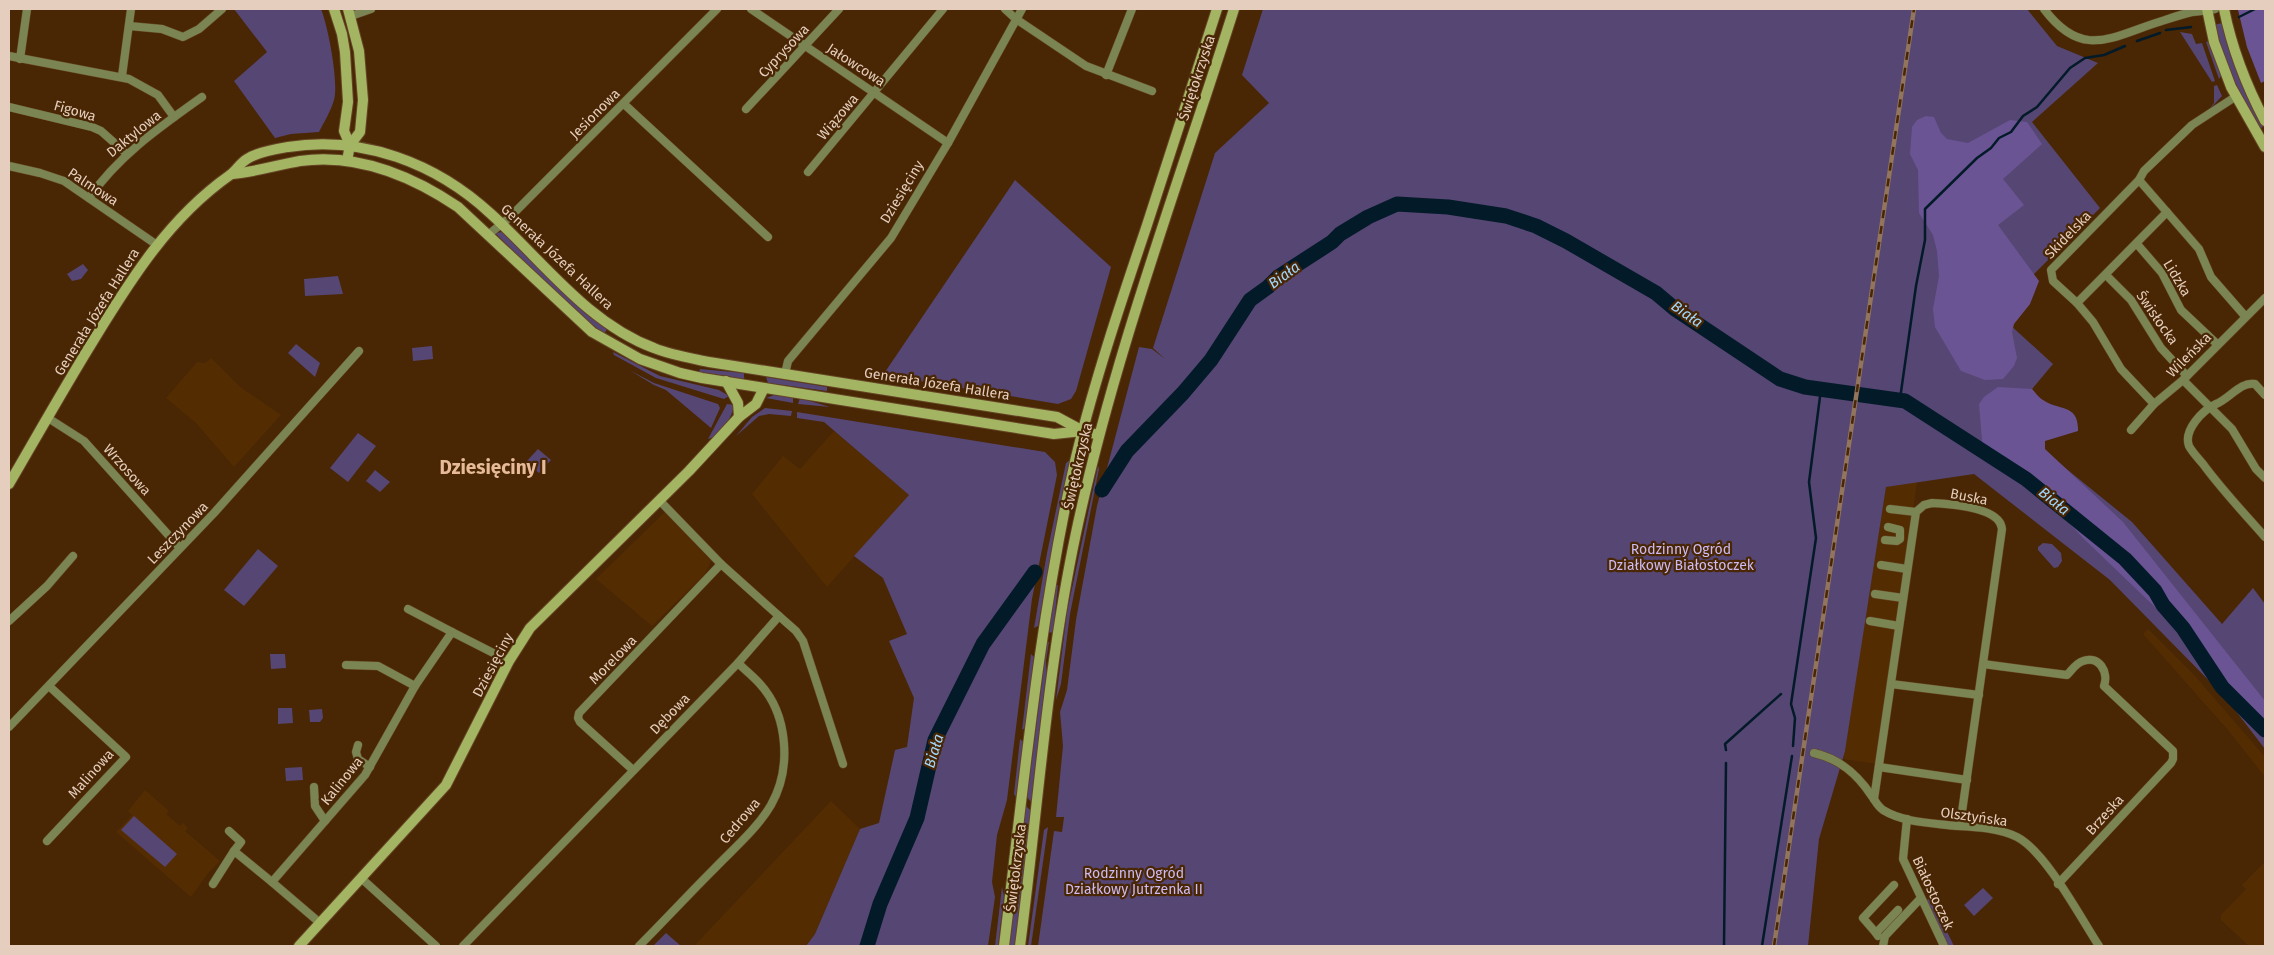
<svg xmlns="http://www.w3.org/2000/svg" width="2274" height="955" font-family="'Fira Sans',sans-serif">
<rect width="100%" height="100%" fill="#492604"/>
<g fill="#542c02">
<path d="M211,358L239,386L281,415L234,467L196,423L166,398L197,362L205,363Z"/>
<path d="M834,431L909,495L827,587L752,494L783,456L800,469Z"/>
<path d="M1917,482L1877,764L1843,759L1886,487Z"/>
<path d="M665,512L711,561L705,574L652,626L596,579Z"/>
<path d="M2148,629L2196,677L2265,757V777L2228,730L2143,634Z"/>
<path d="M145,790L169,811L166,814L180,826L183,823L188,828L185,831L220,861L208,873L191,897L116,832L132,815L128,811Z"/>
<path d="M831,801L860,829L815,934L806,946H694Z"/>
<path d="M2265,862V946H2249L2221,920V915L2246,889L2242,885Z"/>
</g>
<g fill="#564673">
<path d="M234,9H321C328,26 339,83 334,100C331,111 324,122 319,132L291,134L275,138L234,81L267,52Z"/>
<path d="M1263,9H2027L2057,46L2098,63L2032,122L2100,208L1996,312L2053,364L2006,420L2132,522L2222,624L2253,588L2265,604V749L2225,697L2110,580L1974,474L1886,487L1845,751L1819,839L1808,946H1038L1054,831L1062,832L1064,817H1056L1063,746L1060,712L1067,690L1076,620L1097,506L1139,347L1152,349L1165,359L1153,348L1215,153L1269,103L1242,75Z"/>
<path d="M2222,23C2232,60 2245,93 2264,126L2261,128C2238,94 2226,64 2214,25Z"/>
<path d="M2180,32L2192,34L2196,44L2202,43L2215,81L2212,82Z"/>
<path d="M2209,41L2221,76L2219,79L2206,42Z"/>
<path d="M2217,85L2222,96L2208,111L2214,103V86Z"/>
<path d="M1015,180L1111,267L1076,391L1071,399L1058,404L883,375Z"/>
<path d="M502,232L578,306L607,329L604,334L574,310L495,233Z"/>
<path d="M83,264L88,270L81,279L72,281L67,274Z"/>
<path d="M338,276L343,294L305,296L304,279Z"/>
<path d="M296,344L320,363L315,377L288,353Z"/>
<path d="M432,346L433,359L413,361L412,348Z"/>
<path d="M613,352L660,376L719,390L729,396L724,399L656,378L614,355Z"/>
<path d="M700,369L744,373V379L699,372Z"/>
<path d="M629,370L654,383L718,404L720,408L711,428L666,390L654,385Z"/>
<path d="M766,377L827,387V391L768,383Z"/>
<path d="M774,395L793,397V403L766,398Z"/>
<path d="M800,398L830,407L798,404Z"/>
<path d="M727,404L734,405C732,418 721,436 708,439Z"/>
<path d="M765,408L792,411L791,416L769,414L759,416L736,436L752,417Z"/>
<path d="M797,412L1045,452L1055,462L1057,475L1032,599L1007,800L997,835L992,882L995,897L988,946H806L815,934L860,829L879,823L895,750L907,747L914,698L889,641L907,634L883,578L854,556L909,495L824,422L797,418Z"/>
<path d="M358,433L376,446L348,482L330,468Z"/>
<path d="M538,449L551,460L539,473L526,462Z"/>
<path d="M1070,460L1038,626L1034,628L1047,553L1066,463Z"/>
<path d="M1098,466L1099,469L1070,614L1061,684L1056,700L1067,612Z"/>
<path d="M375,470L390,482L380,492L366,481Z"/>
<path d="M2043,543L2052,544L2061,553L2062,561L2058,567L2054,568L2038,550V547Z"/>
<path d="M258,549L278,566L244,606L224,590Z"/>
<path d="M1055,585H1058L1053,633L1048,632Z"/>
<path d="M1047,642H1049L1046,661L1047,680L1032,803L1027,797Z"/>
<path d="M270,654H285L286,668L271,669Z"/>
<path d="M1031,654L1034,657L1026,727L1022,730Z"/>
<path d="M278,708H292L293,723L278,724Z"/>
<path d="M322,709L323,718L320,722H310L309,710Z"/>
<path d="M1020,739L1023,742L1016,797L1014,794Z"/>
<path d="M302,767L303,780L286,781L285,768Z"/>
<path d="M1026,806L1031,811L1015,946H1009Z"/>
<path d="M134,816L177,854L165,867L121,830Z"/>
<path d="M1048,827L1031,946H1028L1044,830Z"/>
<path d="M1002,887L1004,896L998,946H995Z"/>
<path d="M1983,888L1993,898L1974,916L1964,905Z"/>
<path d="M1930,897L1954,946H1948L1926,901Z"/>
<path d="M666,933L681,946H653Z"/>
</g>
<g fill="#6b5494">
<path d="M2241,9H2265V81L2261,83L2247,47L2238,10Z"/>
<path d="M1926,116L1934,117L1941,133L1947,139L1968,143L2010,120L2027,122L2042,144L2003,179L2024,205L1998,225L2039,281L2030,304L2014,324L2012,332L2017,358L2014,366L2003,379L1985,380L1961,371L1935,327L1933,309L1939,276L1937,251L1933,235L1919,213L1918,170L1910,154L1912,127L1917,120Z"/>
<path d="M1998,387L2032,389C2035,392 2039,398 2043,400C2058,411 2079,403 2078,431L2045,441V449L2123,522L2265,701V737L2156,608L2083,538L2046,498L1994,465L1983,452L1979,404L1984,397Z"/>
</g>
<g fill="none" stroke-linecap="round" stroke-linejoin="round">
<g stroke="#031a28" stroke-width="2.5">
<path d="M2239,17L2255,9"/>
<path d="M2166,30L2191,27"/>
<path d="M2137,41L2160,33"/>
<path d="M1900,399L1916,286L1925,240V209L1977,158L1991,148L1999,138L2011,132L2023,116L2037,107L2070,68L2085,58L2104,55L2125,46"/>
<path d="M1793,746L1795,718L1791,704L1816,538L1809,482L1821,389"/>
<path d="M1726,750L1725,744L1781,694"/>
<path d="M1724,946L1726,763"/>
<path d="M1762,946L1792,756"/>
</g>
<g stroke="#031a28" stroke-width="15">
<path d="M1102,490L1127,451L1183,393L1211,360L1250,300L1268,287L1278,277L1332,242L1340,234L1368,217L1397,204L1448,207L1506,216L1536,226L1566,241L1656,293L1675,309L1780,379L1805,387L1905,401L2026,479L2125,559L2155,591L2163,605L2183,628L2222,687L2265,730"/>
<path d="M867,946L880,904L917,818L935,740L983,644L1035,572"/>
</g>
<g stroke="#654425" stroke-width="9">
<g id="street">
<path d="M751,9L948,143"/>
<path d="M1005,9L1016,19L1086,66L1152,91"/>
<path d="M2044,9C2084,62 2114,35 2165,20C2174,17 2183,14 2192,12C2199,11 2207,11 2215,9"/>
<path d="M351,16L371,9"/>
<path d="M129,26L162,29L183,37L199,29L222,9"/>
<path d="M9,56L129,79L158,95L174,117"/>
<path d="M20,59L27,9"/>
<path d="M1106,75L1132,9"/>
<path d="M122,76L131,9"/>
<path d="M624,104L768,237"/>
<path d="M9,107L92,127L101,131L127,154"/>
<path d="M746,109L839,9"/>
<path d="M9,166L40,173L64,181L157,245"/>
<path d="M808,172L943,9"/>
<path d="M2139,180L2199,249L2211,277L2245,316"/>
<path d="M89,198C119,155 160,127 202,97"/>
<path d="M489,234L510,217L717,9"/>
<path d="M2137,244L2162,273L2181,310L2217,344"/>
<path d="M2106,275L2131,300L2161,348L2187,376"/>
<path d="M2077,303L2167,212"/>
<path d="M785,374L788,361L891,238L948,143L1022,9"/>
<path d="M2183,380L2232,429L2256,469L2265,478"/>
<path d="M2265,395L2255,384C2241,381 2229,399 2216,404C2203,410 2183,430 2189,446C2192,452 2199,459 2203,464C2222,490 2244,513 2265,537"/>
<path d="M2154,404L2121,369L2093,322L2077,303L2053,281L2051,270L2139,180L2144,171L2192,125L2235,97"/>
<path d="M48,418L84,441L180,548"/>
<path d="M2131,430L2154,404L2183,380L2265,298"/>
<path d="M660,501L721,564L779,616"/>
<path d="M1890,509L1916,512"/>
<path d="M1885,540L1897,541L1900,539V530L1888,527"/>
<path d="M1881,565L1907,569"/>
<path d="M1875,594L1903,598"/>
<path d="M408,609L452,632"/>
<path d="M9,621L47,586L73,556"/>
<path d="M1870,621L1899,626"/>
<path d="M1983,664L2067,675C2072,670 2076,663 2083,661C2099,655 2109,672 2104,686L2173,751V759L2171,763L2058,884"/>
<path d="M346,665L378,666L415,686"/>
<path d="M1891,684L1979,695"/>
<path d="M9,727L214,513L359,351"/>
<path d="M358,745L356,752L358,759L370,767"/>
<path d="M1814,753C1840,759 1857,774 1871,795C1875,800 1877,806 1883,810C1904,823 1933,823 1957,826C1976,827 1999,828 2017,837C2046,852 2080,917 2099,946"/>
<path d="M1879,767L1967,780"/>
<path d="M633,770L580,722L578,718L579,713L721,564"/>
<path d="M314,787L315,806L325,821"/>
<path d="M1874,799L1916,512L1924,505L1932,503C1950,504 2000,507 2002,529L1960,826"/>
<path d="M1907,819L1903,859L1944,946"/>
<path d="M229,831L241,842L234,851"/>
<path d="M47,841L126,757L49,686"/>
<path d="M361,878L436,946"/>
<path d="M213,884L234,851L272,882"/>
<path d="M320,923L272,882L365,775L415,686L452,632L509,661"/>
<path d="M1876,933L1863,918L1894,885"/>
<path d="M1878,936L1876,933L1898,910"/>
<path d="M463,946L738,663L779,616L796,631L803,641L843,764"/>
<path d="M639,946C664,921 688,895 713,870C732,850 757,829 771,805C792,768 788,715 760,684C753,676 745,670 738,663"/>
<path d="M1883,946L1885,936L1920,899"/>
</g>
</g>
<g stroke="#654425" stroke-width="12">
<g id="secondary">
<path d="M334,9L342,34L345,52L348,102L344,131L350,145"/>
<path d="M2207,9L2214,42L2231,87L2265,147"/>
<path d="M2224,9C2232,49 2246,85 2265,121"/>
<path d="M347,161L350,145L360,132L363,100L359,51L348,9"/>
<path d="M232,174C255,172 277,165 300,161C357,153 412,176 458,207L592,332L640,359L680,373L702,378L1054,434L1083,431"/>
<path d="M726,381L738,403L739,417"/>
<path d="M9,484C37,436 64,388 93,341C131,279 169,218 230,175C236,171 240,163 247,159C257,152 276,149 288,147C362,135 436,163 491,214C542,260 587,323 654,348C671,355 690,358 709,362L1057,417L1083,431L1099,435"/>
<path d="M299,946L446,785L509,661L530,628L689,471L739,417L756,404L764,388"/>
<path d="M1004,946C1024,783 1039,618 1076,457C1095,379 1121,302 1147,225C1170,153 1194,81 1217,9"/>
<path d="M1020,946C1038,809 1047,669 1076,533C1114,354 1179,183 1234,9"/>
</g>
</g>
<use href="#street" stroke="#7a8553" stroke-width="8"/>
<use href="#secondary" stroke="#a3b562" stroke-width="10"/>
<g stroke="#92755b" stroke-width="4.5">
<path id="rail" d="M1774,946L1914,9"/>
</g>
<use href="#rail" stroke="#492604" stroke-width="2.5" stroke-dasharray="8" stroke-linecap="butt"/>
</g>
<g text-anchor="middle" dominant-baseline="central" stroke-width="4.5" stroke-linejoin="round" paint-order="stroke">
<g font-size="14" fill="#e5cebd" stroke="#492604">
<text transform="translate(784 51) rotate(-47)">Cyprysowa</text>
<text transform="translate(856 65) rotate(33)">Jałowcowa</text>
<text transform="translate(1197 78) rotate(-72)">Świętokrzyska</text>
<text transform="translate(75 111) rotate(16)">Figowa</text>
<text transform="translate(595 114) rotate(-45)">Jesionowa</text>
<text transform="translate(838 117) rotate(-50)">Wiązowa</text>
<text transform="translate(134 134) rotate(-39)">Daktylowa</text>
<text transform="translate(93 187) rotate(33)">Palmowa</text>
<text transform="translate(902 192) rotate(-59)">Dziesięciny</text>
<text transform="translate(2068 235) rotate(-46)">Skidelska</text>
<text transform="translate(557 257) rotate(43)">Generała Józefa Hallera</text>
<text transform="translate(2177 278) rotate(59)">Lidzka</text>
<text transform="translate(97 312) rotate(-58)">Generała Józefa Hallera</text>
<text transform="translate(2157 318) rotate(55)">Świsłocka</text>
<text transform="translate(2189 355) rotate(-45)">Wileńska</text>
<text transform="translate(937 384) rotate(9)">Generała Józefa Hallera</text>
<text transform="translate(1078 466) rotate(-77)">Świętokrzyska</text>
<text transform="translate(127 470) rotate(48)">Wrzosowa</text>
<text transform="translate(1969 497) rotate(11)">Buska</text>
<text transform="translate(178 533) rotate(-46)">Leszczynowa</text>
<text transform="translate(613 660) rotate(-46)">Morelowa</text>
<text transform="translate(493 665) rotate(-62)">Dziesięciny</text>
<text transform="translate(670 714) rotate(-46)">Dębowa</text>
<text transform="translate(91 774) rotate(-48)">Malinowa</text>
<text transform="translate(342 781) rotate(-51)">Kalinowa</text>
<text transform="translate(2105 815) rotate(-48)">Brzeska</text>
<text transform="translate(1974 817) rotate(8)">Olsztyńska</text>
<text transform="translate(740 821) rotate(-50)">Cedrowa</text>
<text transform="translate(1016 868) rotate(-83)">Świętokrzyska</text>
<text transform="translate(1933 893) rotate(65)">Białostoczek</text>
</g>
<g font-size="14" fill="#cdbbf3" stroke="#492604">
<text x="1681" y="549">Rodzinny Ogród<tspan x="1681" dy="16">Działkowy Białostoczek</tspan></text>
<text x="1134" y="873">Rodzinny Ogród<tspan x="1134" dy="16">Działkowy Jutrzenka II</tspan></text>
</g>
<g font-size="15" font-style="italic" fill="#9fd7fe" stroke="#492604">
<text transform="translate(1284 275) rotate(-36)">Biała</text>
<text transform="translate(1687 314) rotate(35)">Biała</text>
<text transform="translate(2054 501) rotate(39)">Biała</text>
<text transform="translate(934 751) rotate(-73)">Biała</text>
</g>
<g font-size="19" font-weight="bold" fill="#e7bb99" stroke="#492604">
<text x="493" y="467">Dziesięciny I</text>
</g>
</g>
<rect width="2274" height="955" fill="none" stroke="#e5cebd" stroke-width="20"/>
</svg>
